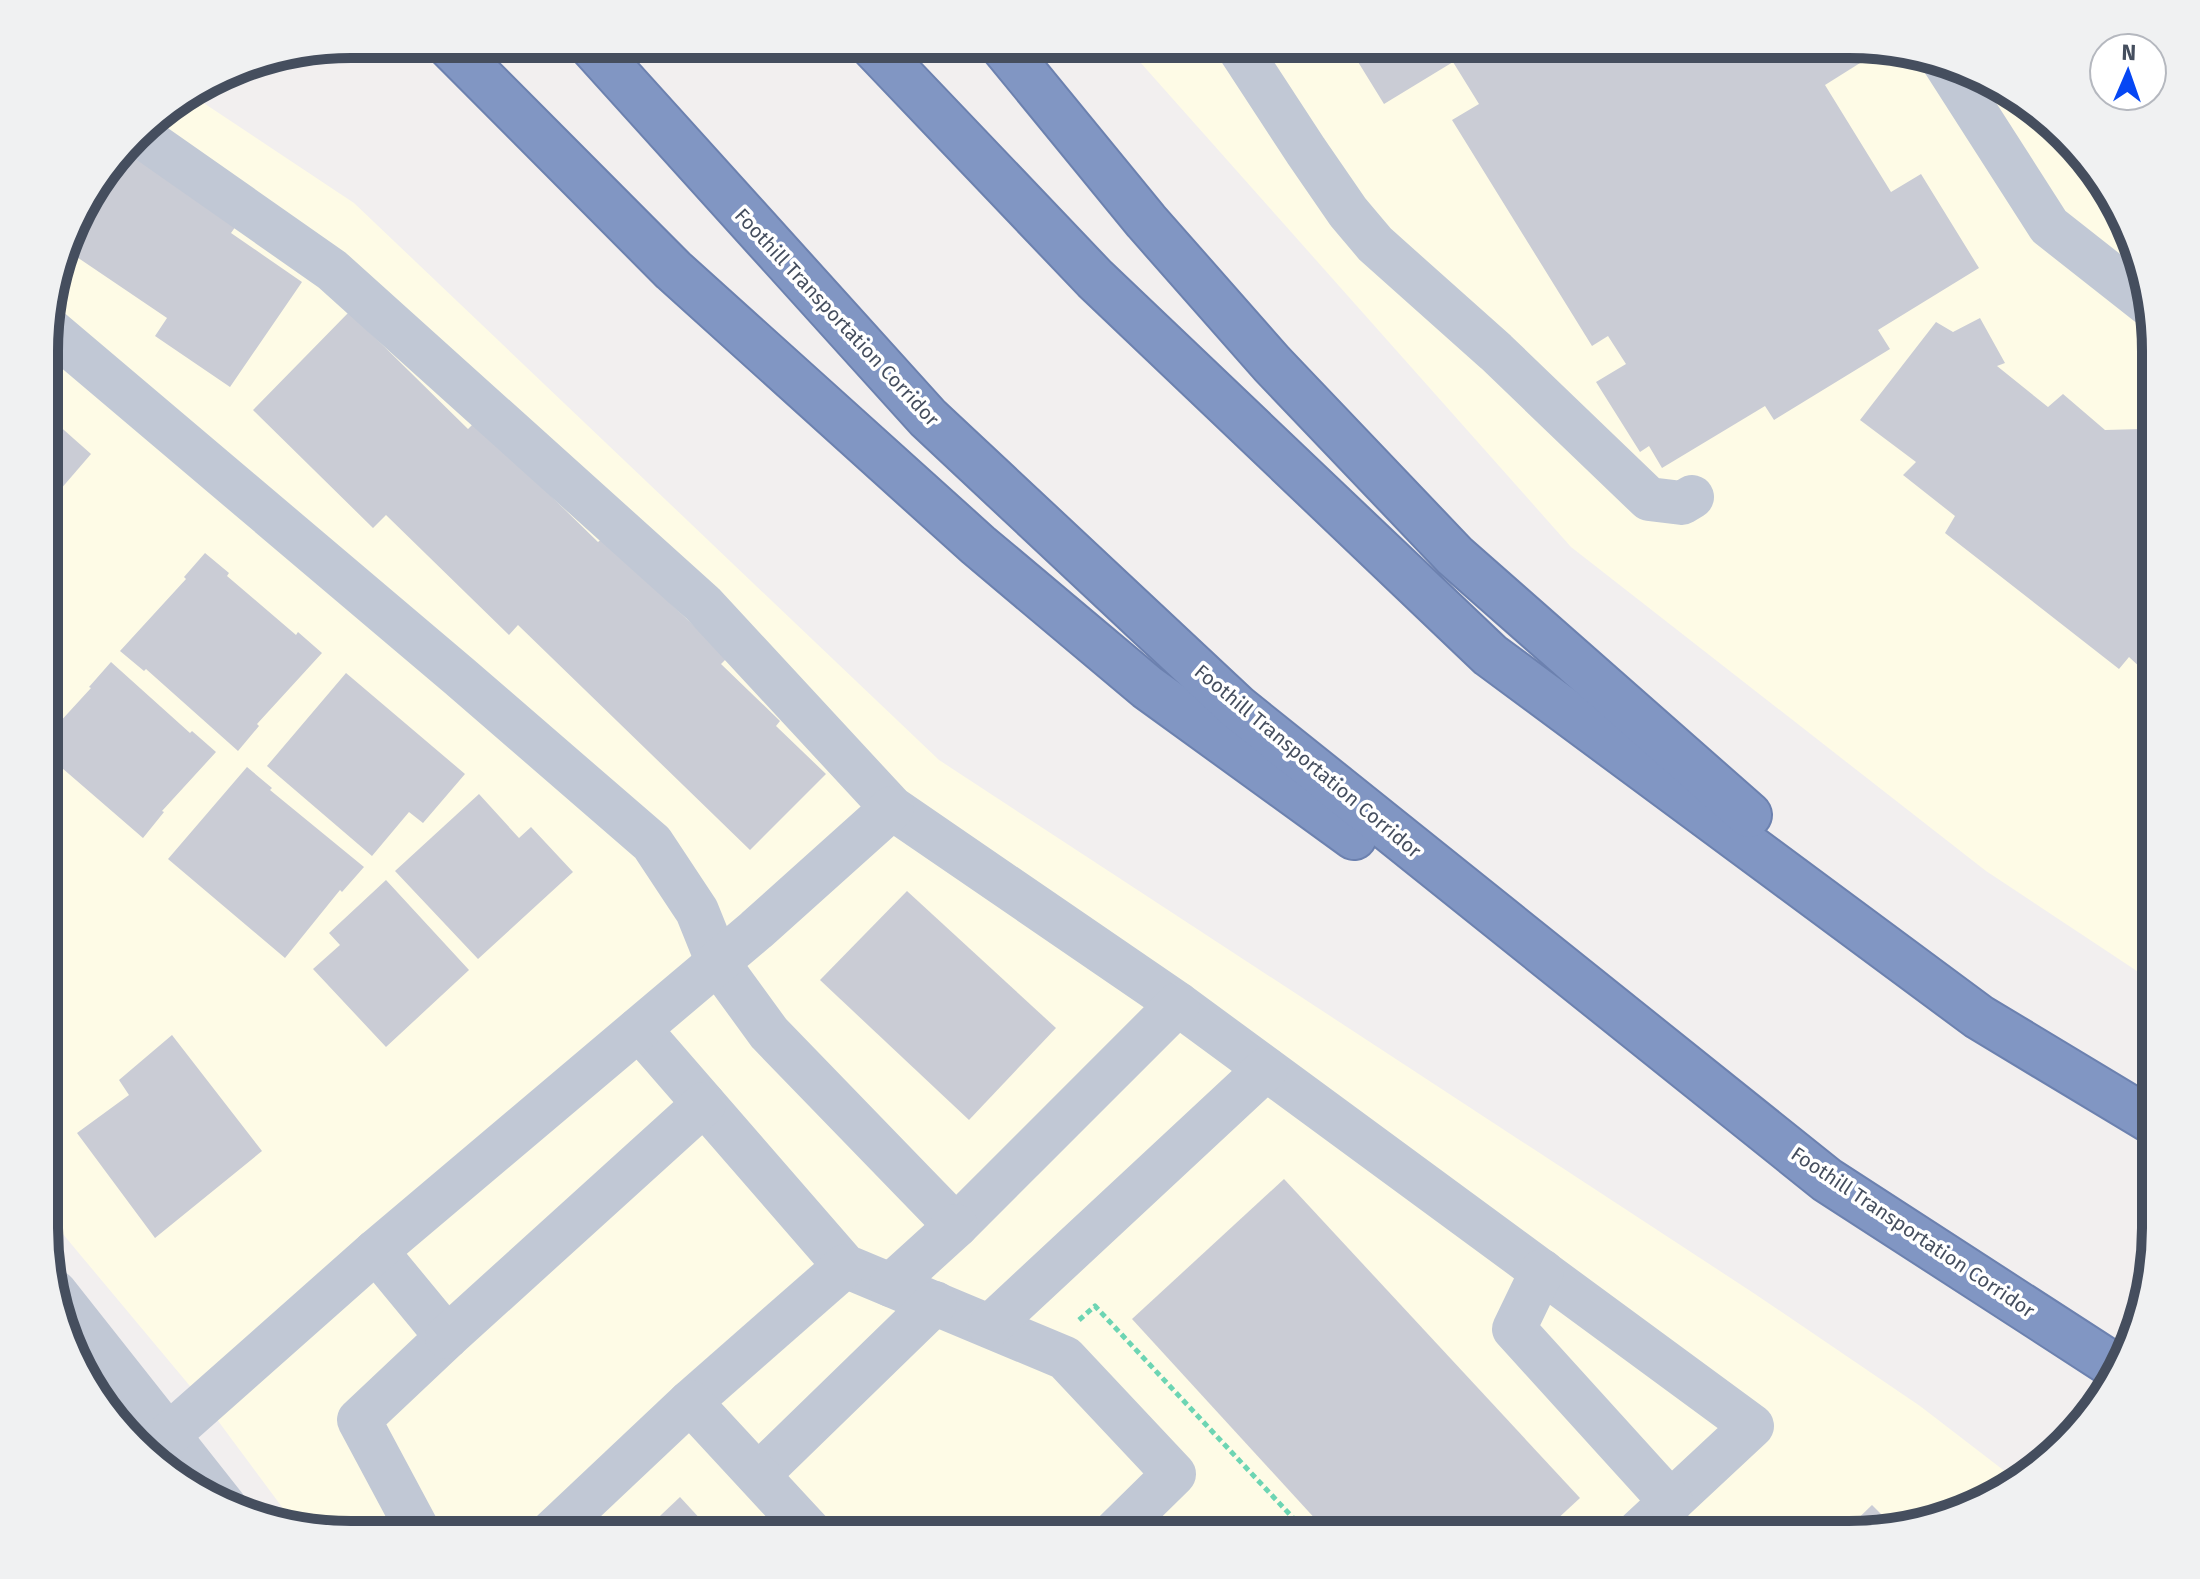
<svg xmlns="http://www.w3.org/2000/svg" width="2200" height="1579" font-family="'Fira Sans',sans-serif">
<rect width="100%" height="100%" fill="#f2efef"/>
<g fill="#fefbe6">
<path d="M1124,44L1869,45L1948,60L2036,108L2124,215L2155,331V983L1986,871L1571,547Z"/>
<path d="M190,94L354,203L939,760L1755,1294L1920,1406L2015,1479L1985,1504L1850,1535L331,1534L296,1526L210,1410L47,1215V311L76,215L148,120Z"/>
</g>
<g fill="#caccd5">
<path d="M1347,44L1871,45L1876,53L1825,85L1891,192L1921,174L1979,268L1878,330L1890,349L1774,420L1765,406L1662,468L1649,446L1640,452L1596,382L1626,364L1608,336L1592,346L1452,120L1479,104L1453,62L1384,104Z"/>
<path d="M125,151L236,226L231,233L302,282L230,387L155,336L167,318L65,249L76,215Z"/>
<path d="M349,312L468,429L475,422L598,542L603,538L727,658L721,664L780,721L776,726L826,774L750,850L518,625L509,635L386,515L373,528L253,410Z"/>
<path d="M1980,318L2005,363L1997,366L2048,407L2063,394L2105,430L2142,429L2155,441V681L2129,657L2119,669L1945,533L1955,516L1903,475L1916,462L1860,420L1936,322L1953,332Z"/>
<path d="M47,415L91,454L47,505Z"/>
<path d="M205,553L229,573L227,576L296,635L298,632L322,653L257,724L259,726L238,751L146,669L144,671L120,651L186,579L184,577Z"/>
<path d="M111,662L190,733L192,731L216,752L162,811L164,812L143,838L47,755V736L91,688L89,687Z"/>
<path d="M346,673L465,774L423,823L409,812L372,856L267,766Z"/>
<path d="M247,767L272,788L270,790L364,867L342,892L340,890L285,958L168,859Z"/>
<path d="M479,794L519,838L531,827L573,872L478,959L395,871Z"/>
<path d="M386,880L469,970L386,1047L313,969L340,945L329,933Z"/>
<path d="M907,891L1056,1028L969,1120L820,980Z"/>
<path d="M47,933L61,945L47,961Z"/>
<path d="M172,1035L262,1151L155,1238L77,1133L129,1095L119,1080Z"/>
<path d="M1284,1179L1580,1498L1540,1535H1330L1132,1319Z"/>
<path d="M680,1497L715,1535L641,1534Z"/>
<path d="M1872,1505L1892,1525L1841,1535Z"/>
</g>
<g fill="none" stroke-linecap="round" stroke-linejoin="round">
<g stroke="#6c81af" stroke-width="48">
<g id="highway">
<path d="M448,44L673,270L978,545L1147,687L1354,837"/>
<path d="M590,44L928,418L1238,708L1827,1180L2119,1369"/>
<path d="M871,44L1095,279L1490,655L1979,1017L2155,1123"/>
<path d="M1001,44L1146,221L1272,364L1455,556L1749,815"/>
</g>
</g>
<path stroke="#6dd5b3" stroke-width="5" stroke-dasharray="6 4" stroke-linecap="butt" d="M1079,1320L1095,1306L1309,1535"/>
<g stroke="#c1c8d5" stroke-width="44">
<path d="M1236,44L1306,151L1348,212L1375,244L1496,352L1649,499L1682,503L1692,497"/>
<path d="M1942,59L2049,226L2148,304"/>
<path d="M138,134L332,270L703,604L892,808L1178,1004L1752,1426L1635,1535"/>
<path d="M47,327L459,676L652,843L697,911L718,963L769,1033L956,1226L1178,1004"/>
<path d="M639,1029L845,1266L1065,1358L1174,1474L1112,1535"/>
<path d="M376,1251L447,1337L359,1420L420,1534"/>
<path d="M1542,1271L1514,1329L1671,1502"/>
<path d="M891,1285L956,1226"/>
<path d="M55,1292L225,1507"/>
<path d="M990,1326L1266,1069"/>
<path d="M447,1337L704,1104"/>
<path d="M690,1402L845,1266"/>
<path d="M148,1453L376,1251L756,930L892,808"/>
<path d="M758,1475L935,1303"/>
<path d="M550,1534L690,1402L813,1535"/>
</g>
<use href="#highway" stroke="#8196c3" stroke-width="44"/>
</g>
<g text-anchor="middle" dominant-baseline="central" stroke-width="7" stroke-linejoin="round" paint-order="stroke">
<g font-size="20" fill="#454e5e" stroke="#fff">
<text transform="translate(837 317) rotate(47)">Foothill Transportation Corridor</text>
<text transform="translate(1308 761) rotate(40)">Foothill Transportation Corridor</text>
<text transform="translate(1913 1232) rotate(34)">Foothill Transportation Corridor</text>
</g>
</g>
<path d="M0 0H2200V1579H0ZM351 58H1849A293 293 0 0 1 2142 351V1228A293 293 0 0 1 1849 1521H351A293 293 0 0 1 58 1228V351A293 293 0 0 1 351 58Z" fill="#f0f1f2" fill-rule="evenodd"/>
<path fill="none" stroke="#454e5e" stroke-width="10" d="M351 58H1849A293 293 0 0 1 2142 351V1228A293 293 0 0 1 1849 1521H351A293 293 0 0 1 58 1228V351A293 293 0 0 1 351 58Z"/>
<g transform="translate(2128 72) rotate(2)"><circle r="38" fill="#ffffff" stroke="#b5b8bf" stroke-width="2"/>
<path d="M0-6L14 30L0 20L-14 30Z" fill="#0647f4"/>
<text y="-12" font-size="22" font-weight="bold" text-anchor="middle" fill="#454e5e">N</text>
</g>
</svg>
